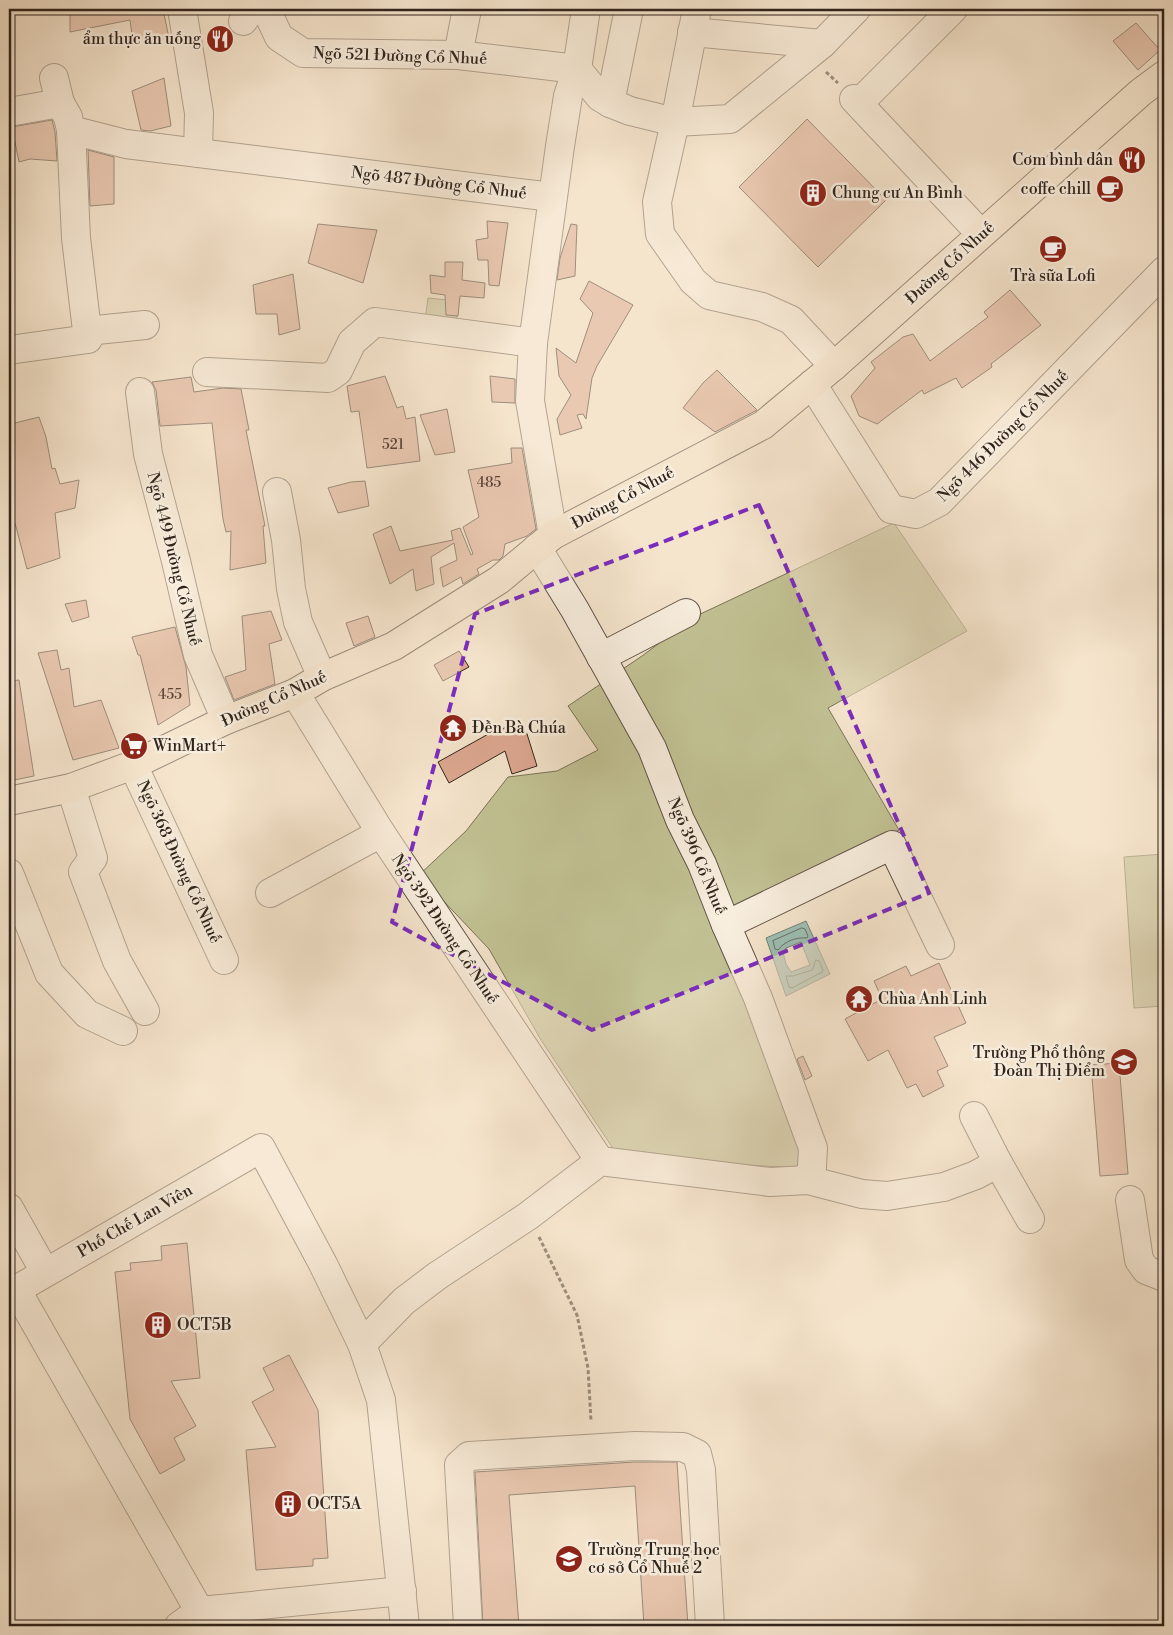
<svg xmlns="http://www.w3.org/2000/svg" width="1173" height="1635" font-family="'Libre Bodoni',serif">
<rect width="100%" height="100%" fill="#f5e5cd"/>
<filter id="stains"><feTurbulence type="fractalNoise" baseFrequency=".004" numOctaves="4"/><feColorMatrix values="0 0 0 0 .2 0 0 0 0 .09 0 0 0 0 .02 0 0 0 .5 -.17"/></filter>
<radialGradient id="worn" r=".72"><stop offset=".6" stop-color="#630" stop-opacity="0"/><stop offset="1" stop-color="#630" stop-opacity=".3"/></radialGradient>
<g fill="#c2c294" stroke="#7a7358">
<path d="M428,298L458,301L456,329L425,320Z"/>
<path d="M894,523L967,631L828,708L899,830L718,925L811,1155L803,1168L704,1163L616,1153L541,1040L489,949L419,875L466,831L508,777L557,771L598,750L568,706L642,656L694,617Z"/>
<path d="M1164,854V1006L1134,1008L1124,857Z"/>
</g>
<path fill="#9dbfb4" stroke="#728178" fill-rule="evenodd" d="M806,921L830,974L786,996L766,938ZM801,942L810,965L791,972L786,964L783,952L786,948Z"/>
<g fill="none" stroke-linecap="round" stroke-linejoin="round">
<g stroke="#677268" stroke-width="1">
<path d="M802,928L805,929L808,936L807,938C796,937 785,941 778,950L775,949L773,941Z"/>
<path d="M816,960L819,961L823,970L822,972L792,988L789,987L786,976H793L812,970Z"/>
</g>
</g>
<g fill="#dca790" stroke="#31241d">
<path d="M70,9H163L169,38L133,43L130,20L70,32Z"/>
<path d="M1136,23L1160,50L1138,70L1113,41Z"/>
<path d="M164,78L171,126L150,131L141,130L132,91Z"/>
<path d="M807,119L886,200L818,267L739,187Z"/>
<path d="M52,120L55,132L57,161L30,159L19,162L12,127Z"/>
<path d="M88,150L114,157V204L90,206Z"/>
<path d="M487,221L508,223L499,286L489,285L488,260H478L476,240L488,238Z"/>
<path d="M318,224L377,230L363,283L308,263Z"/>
<path d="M571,224L577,225L575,276L557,280L560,258Z"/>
<path d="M445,262H463L462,280L485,283L484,298L460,296L458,316L446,315L445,295L431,293L430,275L445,277Z"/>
<path d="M293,274L300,329L279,335L277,314H256L253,285Z"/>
<path d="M589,281L633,305L597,366L592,378L586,419L583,414L577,415L582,428L560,435L557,419L571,395L559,376L556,348L576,363L593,313L580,299Z"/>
<path d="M1010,290L1041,325L991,364L992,367L962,388L956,378L924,394L922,390L877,424L859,416L851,396L875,368L871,362L903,337L913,334L930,361L988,317L984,312Z"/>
<path d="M717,370L757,410L715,432L683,408L703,383Z"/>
<path d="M385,376L397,408L403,406L406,419L415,417L420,461L367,468L359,411L351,412L347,386Z"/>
<path d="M490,376L515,379V403L492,402Z"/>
<path d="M191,377L194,392L223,388L241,389L249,430H246L265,526H263L266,563L230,570L231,531L226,532L223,519L212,423L160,426L156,390L152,382Z"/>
<path d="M447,409L455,452L435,455L420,415Z"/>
<path d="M39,417L46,437L52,469L55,468L60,484L79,480L75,508L55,513L60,558L27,569L15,523L11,524L9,500V444L15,442L11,424Z"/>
<path d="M511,448H522L536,529L527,536L505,544L503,556L499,560H493L477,569L479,574L463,584L461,577L443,587L440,568L457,560L454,543L431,557L434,584L416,591L413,569L390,584L373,534L391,526L400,551L453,540L451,531L460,528L471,555L473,554L463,527L479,517L468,470L512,463Z"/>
<path d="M365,481L369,506L338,513L328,488L351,482Z"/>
<path d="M86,600L89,617L72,622L65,604Z"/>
<path d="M271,611L282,640L269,644L275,684L234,700L225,677L246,670L242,616Z"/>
<path d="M368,616L375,637L354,646L346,623Z"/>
<path d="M175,627L186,667L190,705L158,725L140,655H138L132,637Z"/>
<path d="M57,650L61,670L69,668L74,707L101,700L119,748L73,760L38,653Z"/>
<path d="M459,651L469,667L443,681L434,665Z"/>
<path d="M19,680L34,776L9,781V681Z"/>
<path d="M519,720L527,734L537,766L512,774L505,751L449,783L438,762L492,732L493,734Z"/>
<path d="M939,963L966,1023L934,1037L948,1066L937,1071L944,1086L923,1097L916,1084L907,1088L888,1050L868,1061L845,1019L882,999L874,981L906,966L911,976Z"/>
<path d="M803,1056L812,1076L805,1080L797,1059Z"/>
<path d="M1119,1063L1128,1174L1100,1176L1091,1065Z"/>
<path d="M187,1243L200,1378L171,1381L196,1426L174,1438L185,1460L160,1474L130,1419L115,1272L131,1270L130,1263L162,1260L161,1246Z"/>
<path d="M289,1355L318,1410L328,1558L313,1559V1566L256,1570L246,1450L276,1447L252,1402L274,1390L263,1368Z"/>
<path d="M635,1462H677L688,1626H644L635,1486L509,1495L519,1626H483L475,1472Z"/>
</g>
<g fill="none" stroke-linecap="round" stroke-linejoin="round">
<g stroke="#625449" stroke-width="30">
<g id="minor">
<path d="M182,9L199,113L198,153"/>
<path d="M266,9L279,37L303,53L458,55L577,69L600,97L610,103L630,111L675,122L730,119L822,44L856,9"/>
<path d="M697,9L675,122L657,202L660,234L693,281L709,295L762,307L791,320L834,366"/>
<path d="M243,21L252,9"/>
<path d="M692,32L822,44"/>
<path d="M458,55L467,9"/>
<path d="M54,78L60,103"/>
<path d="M854,99L981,234"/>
<path d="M610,103L629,9"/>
<path d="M859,103L953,9"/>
<path d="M9,112L60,103L68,117L71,130L126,144L552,197"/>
<path d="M87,331L145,325"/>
<path d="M9,350L88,339L76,238L71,130"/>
<path d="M207,372L328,378L338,371L352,342L375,322L533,343"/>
<path d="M812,384L891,509L916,514L939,502L1164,271"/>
<path d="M140,392L148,454L176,561L198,655L226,720"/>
<path d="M277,492L286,540L291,589L298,622L322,677"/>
<path d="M553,535L530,401L533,343L560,146L568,96L577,69L586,9"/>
<path d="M537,548L575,610L652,748L680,820L702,864L726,925L758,998L813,1148L812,1167L808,1180"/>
<path d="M601,657L686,613"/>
<path d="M295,693L381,833L600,1161"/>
<path d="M133,765L224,960"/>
<path d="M71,788L93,858L83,872L117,961L145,1011"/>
<path d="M9,873L49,973L87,1014L123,1031"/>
<path d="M270,893L381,833"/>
<path d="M726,925L892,845L940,945"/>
<path d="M974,1116L998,1163L1030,1219"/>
<path d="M1130,1200L1139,1260L1146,1270L1164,1277"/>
<path d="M9,1208L45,1272"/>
<path d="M16,1289L208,1626"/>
<path d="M9,1294L261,1148L323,1264L362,1344L381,1400L405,1626"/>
<path d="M362,1344L404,1301L437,1276L528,1216L600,1161L770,1182L808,1180L862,1194L887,1196L944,1187L976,1175L998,1163"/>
<path d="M179,1626L200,1611L402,1591"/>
<path d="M468,1626L459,1465L469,1456L635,1446L683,1447L697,1454L701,1470L710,1626"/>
</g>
</g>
<g stroke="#31241d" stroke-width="30">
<path id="major" d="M9,801L71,788L133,765L226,720L295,693L322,677L394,646L499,580L553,535L763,425L834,366L1141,92L1164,75"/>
</g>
<g stroke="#31241d" stroke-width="3" stroke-dasharray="4 2.5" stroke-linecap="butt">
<path d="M826,72L838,83"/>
<path d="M539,1237L577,1315L588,1368L591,1421"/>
</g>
<use href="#minor" stroke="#f8eede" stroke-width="28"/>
<use href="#major" stroke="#f5e5cd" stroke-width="28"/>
</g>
<path d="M0 0H1173V1635H0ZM759,505L929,893L592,1030L392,922L475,614Z" fill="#f5e5cd" fill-opacity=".55" fill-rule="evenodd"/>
<path fill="none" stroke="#7b2cbf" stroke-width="4" stroke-dasharray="10 6" stroke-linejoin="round" d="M759,505L929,893L592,1030L392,922L475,614Z"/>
<defs>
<g id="restaurant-disc" transform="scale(1.4375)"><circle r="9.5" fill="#8f2418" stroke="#f8eede"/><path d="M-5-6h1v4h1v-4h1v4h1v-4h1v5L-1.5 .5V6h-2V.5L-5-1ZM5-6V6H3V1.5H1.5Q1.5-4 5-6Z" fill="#fff"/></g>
<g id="cafe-disc" transform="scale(1.4375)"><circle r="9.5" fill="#8f2418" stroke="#f8eede"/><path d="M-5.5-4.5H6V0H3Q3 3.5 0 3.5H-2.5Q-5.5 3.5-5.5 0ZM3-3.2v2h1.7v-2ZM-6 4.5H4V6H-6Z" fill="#fff"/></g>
<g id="building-disc" transform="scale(1.4375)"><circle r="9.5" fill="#8f2418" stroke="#f8eede"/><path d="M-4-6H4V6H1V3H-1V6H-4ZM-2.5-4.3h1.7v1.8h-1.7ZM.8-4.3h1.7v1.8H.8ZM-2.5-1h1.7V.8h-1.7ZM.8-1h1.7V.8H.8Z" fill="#fff"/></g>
<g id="temple-disc" transform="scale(1.4375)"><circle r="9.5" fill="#8f2418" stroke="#f8eede"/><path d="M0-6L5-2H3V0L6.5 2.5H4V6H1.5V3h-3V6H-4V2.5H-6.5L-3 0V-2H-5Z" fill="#fff"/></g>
<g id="supermarket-disc" transform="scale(1.4375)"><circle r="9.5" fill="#8f2418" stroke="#f8eede"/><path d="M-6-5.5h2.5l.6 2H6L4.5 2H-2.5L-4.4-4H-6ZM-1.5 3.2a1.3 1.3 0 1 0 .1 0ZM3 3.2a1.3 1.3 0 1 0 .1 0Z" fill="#fff"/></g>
<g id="school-disc" transform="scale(1.4375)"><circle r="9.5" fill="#8f2418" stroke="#f8eede"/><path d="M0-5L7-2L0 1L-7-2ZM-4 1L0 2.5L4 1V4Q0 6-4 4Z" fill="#fff"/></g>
</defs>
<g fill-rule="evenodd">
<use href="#restaurant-disc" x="220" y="39"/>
<use href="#restaurant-disc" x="1132" y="160"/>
<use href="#cafe-disc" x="1110" y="189"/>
<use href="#building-disc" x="813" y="193"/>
<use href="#cafe-disc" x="1053" y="249"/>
<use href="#temple-disc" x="453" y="728"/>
<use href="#supermarket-disc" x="134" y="746"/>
<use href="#temple-disc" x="859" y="999"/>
<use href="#school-disc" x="1124" y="1062"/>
<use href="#building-disc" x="158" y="1325"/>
<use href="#building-disc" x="288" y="1504"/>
<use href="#school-disc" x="569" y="1559"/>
</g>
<g text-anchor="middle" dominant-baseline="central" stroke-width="5" stroke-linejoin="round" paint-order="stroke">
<g font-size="14" fill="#5c453a">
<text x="393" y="445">521</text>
<text x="489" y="483">485</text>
<text x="170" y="695">455</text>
</g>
<g font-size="16" fill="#31241d" stroke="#f8eede" text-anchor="start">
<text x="201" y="39" text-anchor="end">ẩm thực ăn uống</text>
<text x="1113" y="160" text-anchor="end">Cơm bình dân</text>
<text x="1091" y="189" text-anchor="end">coffe chill</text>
<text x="832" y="193">Chung cư An Bình</text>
<text x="1053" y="276" text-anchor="middle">Trà sữa Lofi</text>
<text x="472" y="728">Đền Bà Chúa</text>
<text x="153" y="746">WinMart+</text>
<text x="878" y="999">Chùa Anh Linh</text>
<text x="1105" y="1053" text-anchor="end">Trường Phổ thông<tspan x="1105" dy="18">Đoàn Thị Điểm</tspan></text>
<text x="177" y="1325">OCT5B</text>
<text x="307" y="1504">OCT5A</text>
<text x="588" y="1550">Trường Trung học<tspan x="588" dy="18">cơ sở Cổ Nhuế 2</tspan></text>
</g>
<g font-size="16" fill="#31241d" stroke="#f8eede">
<text transform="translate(400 56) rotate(2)">Ngõ 521 Đường Cổ Nhuế</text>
<text transform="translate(439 183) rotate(7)">Ngõ 487 Đường Cổ Nhuế</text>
<text transform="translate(950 263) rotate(-42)">Đường Cổ Nhuế</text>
<text transform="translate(1003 436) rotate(-45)">Ngõ 446 Đường Cổ Nhuế</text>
<text transform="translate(623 498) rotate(-28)">Đường Cổ Nhuế</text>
<text transform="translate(174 559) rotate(76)">Ngõ 449 Đường Cổ Nhuế</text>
<text transform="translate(274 699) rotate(-24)">Đường Cổ Nhuế</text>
<text transform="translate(697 856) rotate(67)">Ngõ 396 Cổ Nhuế</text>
<text transform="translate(179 862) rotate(65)">Ngõ 368 Đường Cổ Nhuế</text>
<text transform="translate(445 929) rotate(56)">Ngõ 392 Đường Cổ Nhuế</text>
<text transform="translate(135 1221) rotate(-30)">Phố Chế Lan Viên</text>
</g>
</g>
<rect width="1173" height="1635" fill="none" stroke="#f5e5cd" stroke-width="30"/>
<rect x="10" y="10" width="1153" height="1615" fill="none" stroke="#31241d" stroke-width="2.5"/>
<rect x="15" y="15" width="1143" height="1605" fill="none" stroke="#31241d"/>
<rect width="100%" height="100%" filter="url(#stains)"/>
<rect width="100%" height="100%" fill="url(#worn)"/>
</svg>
